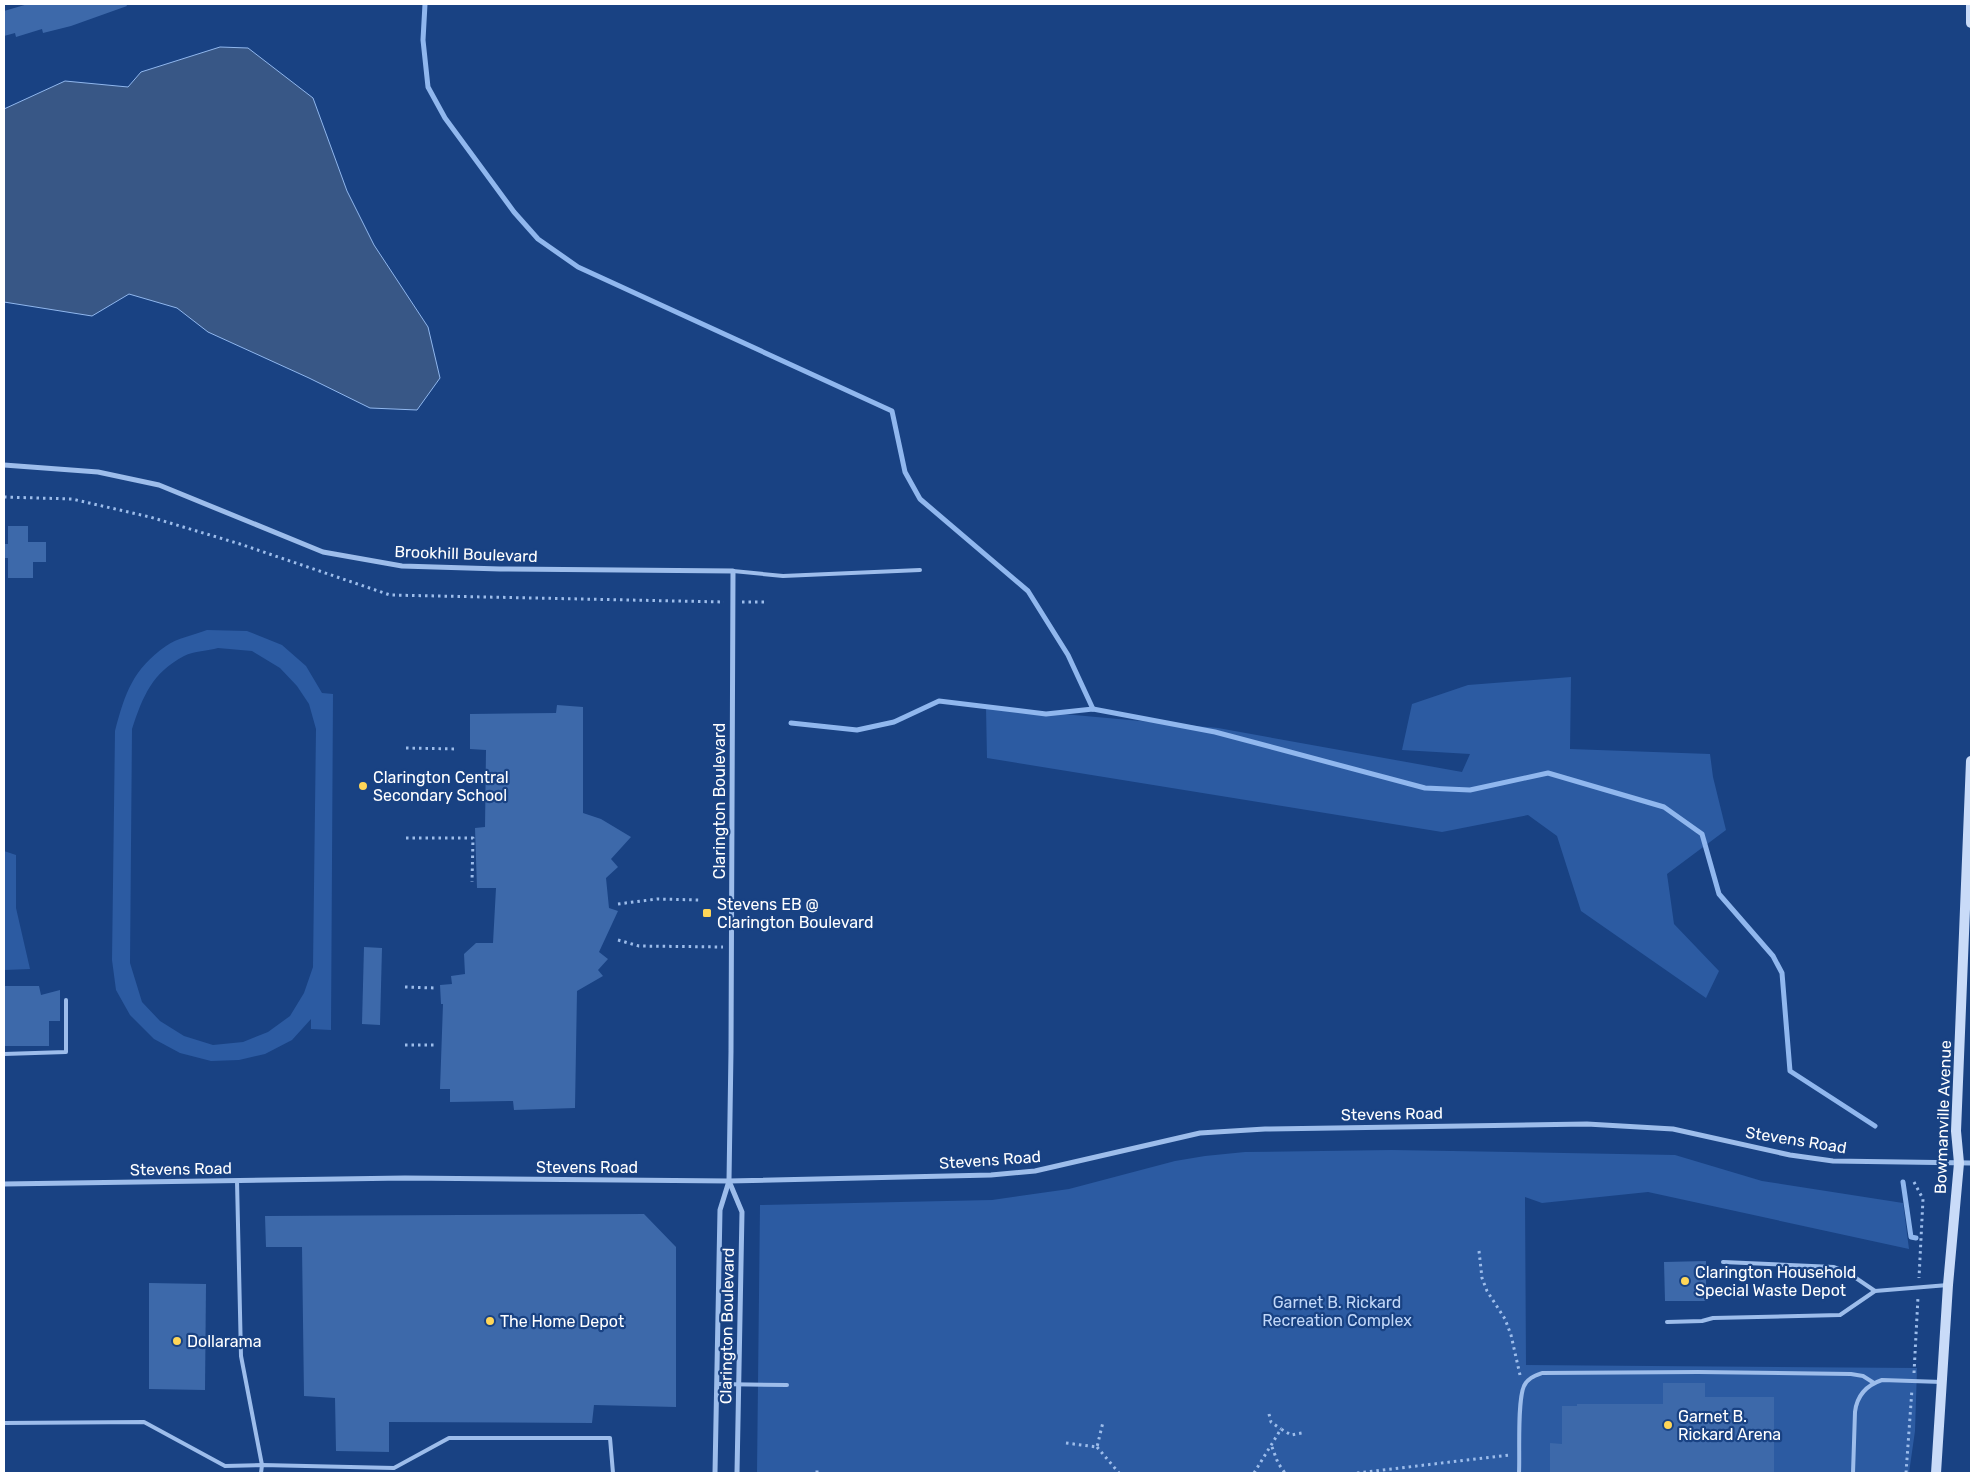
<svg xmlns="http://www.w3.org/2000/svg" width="1975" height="1477" font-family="Rubik,sans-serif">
<rect width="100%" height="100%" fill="#194283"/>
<g fill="#2c5ba2" fill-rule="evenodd">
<path d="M207,630L247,631L282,645L306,666L322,693L333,694L331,1030L311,1029V1019L292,1040L265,1054L239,1060L211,1061L180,1053L154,1039L130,1015L116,990L112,960L115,731C125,693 133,669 166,646C177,638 194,635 207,630ZM218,648L252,651L280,668L297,686L309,704L316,729L313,967L304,993L290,1016L268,1032L243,1042L213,1045L184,1036L160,1021L142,1002L130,963L132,729C143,696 152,673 184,656C194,651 208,651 218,648Z"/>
<path d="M1571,677L1570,749L1710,754L1713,777L1726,830L1667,874L1674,924L1719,971L1706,998L1581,911L1557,836L1528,815L1442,832L987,758L986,707L1218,728L1462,772L1470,754L1402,750L1412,704L1468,685Z"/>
<path d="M4,851L16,855V908L30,969L4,970Z"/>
<path d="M1392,1150L1675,1155L1762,1181L1903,1203L1909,1249L1648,1192L1542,1203L1525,1197L1526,1365L1917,1368L1915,1431L1909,1473H757L760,1205L992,1200L1069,1189L1175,1161L1205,1156L1245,1152Z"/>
</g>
<path fill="#385786" stroke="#90b7ee" d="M220,47L248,48L313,98L347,191L374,245L428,327L440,378L417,410L370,408L309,378L208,332L177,308L129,294L92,316L4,302V109L65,81L128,87L141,72Z"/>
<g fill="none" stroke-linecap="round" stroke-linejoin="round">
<g stroke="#90b7ee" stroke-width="5">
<path d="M425,4L423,40L428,87L445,118L514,212L538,239L578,267L892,411L905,472L920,499L1028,591L1068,655L1093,709"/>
<path d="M791,723L857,730L894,722L939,701L1046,714L1093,709L1215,732L1425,788L1470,790L1548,773L1664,807L1702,834L1719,894L1773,956L1782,973L1790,1071L1875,1126"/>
<path d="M1903,1182L1911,1237L1916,1238"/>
</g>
</g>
<g fill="#3d69aa">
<path d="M28,4H126L127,6L71,26L43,33L42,29L16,37L15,33L4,36V11Z"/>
<path d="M8,526H28V542H46V562H33V578H8V558H4V544H8Z"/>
<path d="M557,705L583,707V813L601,819L631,837L611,859L618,867L606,878L609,908L618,911L599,952L608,959L598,970L603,976L577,991L575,1108L514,1110L513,1101L450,1102V1089H440L443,1004H441L440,985L452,984L451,976L465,974L464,954L476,943H493L496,888H477L475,828L485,827L486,750L470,749V714L556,713Z"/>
<path d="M364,947L382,948L380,1025L362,1024Z"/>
<path d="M4,986H39L41,995L60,990V1021H49V1046H4Z"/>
<path d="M644,1214L676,1247V1407L594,1405L592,1423L389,1422V1452L336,1451L335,1398L304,1396L302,1247H266L265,1216Z"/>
<path d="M1706,1261V1301H1665L1664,1262Z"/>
<path d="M149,1283L206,1284L205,1390L149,1389Z"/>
<path d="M1663,1383H1705V1397H1774V1473H1550V1443L1562,1444V1406H1577V1404H1663Z"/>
</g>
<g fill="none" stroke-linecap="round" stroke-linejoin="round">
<g stroke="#9dbdeb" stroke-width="3" stroke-dasharray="2.5 4" stroke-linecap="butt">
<path d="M4,497L72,499L150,517L240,544L390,595L724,602"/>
<path d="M742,602H764"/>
<path d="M406,748L458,749"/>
<path d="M406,838H473L472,882"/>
<path d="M618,904L657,899L701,900"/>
<path d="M618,940L639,946L723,947"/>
<path d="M405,987L435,988"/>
<path d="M405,1045H437"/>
<path d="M1914,1182L1923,1199L1919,1278"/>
<path d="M1479,1251L1482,1278L1487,1291L1505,1319L1511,1335L1520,1375"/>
<path d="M1914,1373L1918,1297"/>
<path d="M1269,1414L1271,1422L1281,1429"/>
<path d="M1066,1443L1097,1447L1103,1422"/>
<path d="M1097,1447L1119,1473"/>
<path d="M1272,1447L1278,1463L1285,1473"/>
<path d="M817,1473V1470"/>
<path d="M1254,1473L1281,1429L1291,1435L1302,1433"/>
<path d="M1357,1473L1510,1455"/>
<path d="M1906,1473L1912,1389"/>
</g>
<g stroke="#9dbdeb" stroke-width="4">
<path d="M733,571L783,576L920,570"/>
<path d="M4,1054L66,1052V1000"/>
<path d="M237,1181L241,1356L262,1465L261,1473"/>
<path d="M1723,1262L1834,1267L1847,1272L1875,1291L1948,1285"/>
<path d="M1667,1322L1702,1321L1713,1318L1840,1315L1875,1291"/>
<path d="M717,1384L787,1385"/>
<path d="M4,1423L144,1422L225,1466L262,1465L394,1468L449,1438H610L613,1473"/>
<path d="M1519,1473C1520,1455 1517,1401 1524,1386C1528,1378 1534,1376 1542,1373L1698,1372L1851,1374L1863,1376L1874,1383"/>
<path d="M1853,1473L1855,1412C1857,1395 1867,1385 1882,1380L1942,1382"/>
</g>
<g stroke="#9dbdeb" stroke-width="5">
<path d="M4,465L98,472L159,485L323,552L402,566L500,569L733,571L731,1051L729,1181L720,1210L715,1473"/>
<path d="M729,1181L742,1212L737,1473"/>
<path d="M4,1184L405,1178L729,1181L991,1175L1035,1171L1200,1133L1265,1129L1587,1124L1673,1129L1790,1155L1833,1161L1971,1163"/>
</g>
<g stroke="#c9dbf8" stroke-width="10">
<path d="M1971,4V23"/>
<path d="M1936,1473L1948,1285L1959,1163L1956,1131L1971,761"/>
</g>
</g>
<g fill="#ffd658" stroke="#194283" stroke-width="2">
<circle cx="363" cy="786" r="5"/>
<rect x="702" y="908" width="10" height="10" rx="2.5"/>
<circle cx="1685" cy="1281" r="5"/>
<circle cx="490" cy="1321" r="5"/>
<circle cx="177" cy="1341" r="5"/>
<circle cx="1668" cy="1425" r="5"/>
</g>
<g text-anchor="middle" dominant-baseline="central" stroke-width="4.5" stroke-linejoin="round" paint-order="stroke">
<g font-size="16" fill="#fff" stroke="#194283">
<text transform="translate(466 554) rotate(2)">Brookhill Boulevard</text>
<text transform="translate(719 801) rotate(-90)">Clarington Boulevard</text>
<text transform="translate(1392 1114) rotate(-1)">Stevens Road</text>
<text transform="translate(1943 1117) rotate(-88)">Bowmanville Avenue</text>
<text transform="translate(1796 1140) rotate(9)">Stevens Road</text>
<text transform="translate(990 1160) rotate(-4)">Stevens Road</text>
<text x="587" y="1167">Stevens Road</text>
<text transform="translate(181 1169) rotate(-1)">Stevens Road</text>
<text transform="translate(727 1326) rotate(-89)">Clarington Boulevard</text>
</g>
<g font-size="16" fill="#fff" stroke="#194283" text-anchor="start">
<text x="373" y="777">Clarington Central<tspan x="373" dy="18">Secondary School</tspan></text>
<text x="717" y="904">Stevens EB @<tspan x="717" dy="18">Clarington Boulevard</tspan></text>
<text x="1695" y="1272">Clarington Household<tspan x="1695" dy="18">Special Waste Depot</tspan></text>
<text x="500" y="1321">The Home Depot</text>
<text x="187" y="1341">Dollarama</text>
<text x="1678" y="1416">Garnet B.<tspan x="1678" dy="18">Rickard Arena</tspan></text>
</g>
<g font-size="16" fill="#c2d8f9" stroke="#194283">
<text x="1337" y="1302">Garnet B. Rickard<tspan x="1337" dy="18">Recreation Complex</tspan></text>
</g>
</g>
<rect width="1975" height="1477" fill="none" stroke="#ffffff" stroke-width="10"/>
</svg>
